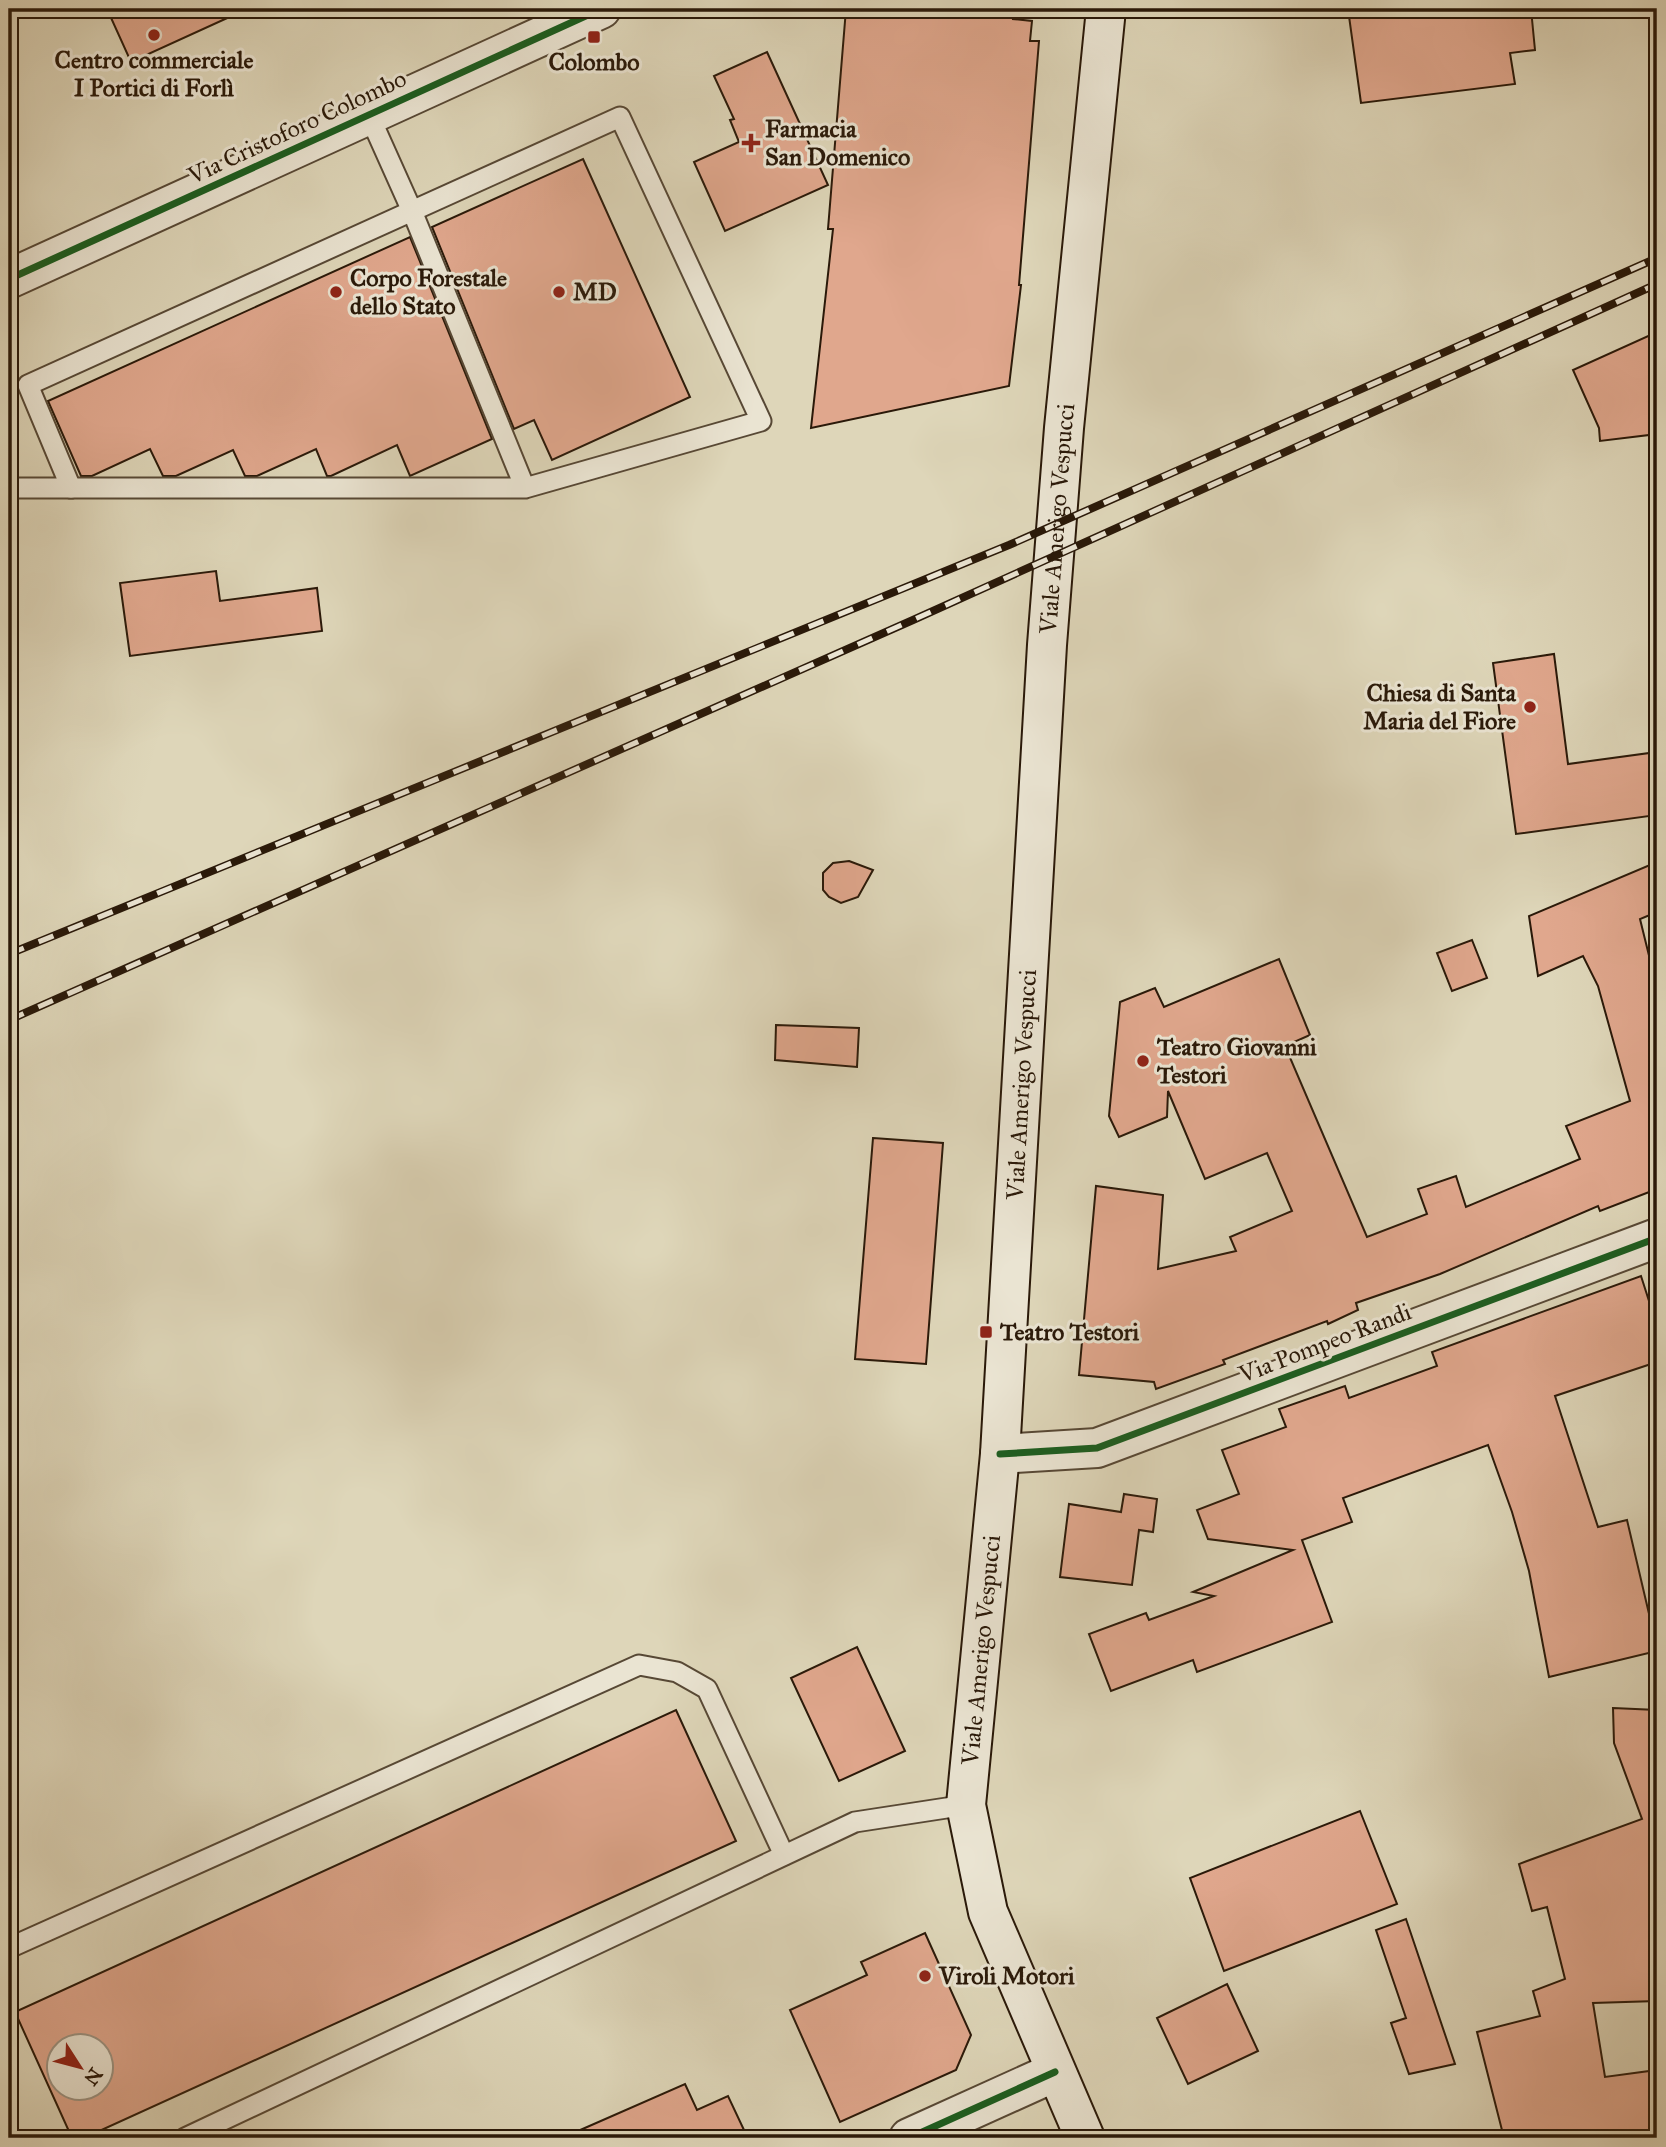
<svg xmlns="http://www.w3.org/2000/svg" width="1666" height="2147" font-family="'IM FELL Great Primer',serif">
<rect width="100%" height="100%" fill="#ded6b9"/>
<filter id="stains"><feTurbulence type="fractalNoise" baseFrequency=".00286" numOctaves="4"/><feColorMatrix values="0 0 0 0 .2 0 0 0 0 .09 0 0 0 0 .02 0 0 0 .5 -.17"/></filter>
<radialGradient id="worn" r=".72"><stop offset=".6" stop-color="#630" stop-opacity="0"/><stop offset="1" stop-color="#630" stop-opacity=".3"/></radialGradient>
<g fill="#e0a78d" stroke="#2a1909" stroke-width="2" fill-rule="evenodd">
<path d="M107,9H247L131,62Z"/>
<path d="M846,9H1014L1013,19L1032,21L1030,41H1039L1019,285H1021L1009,386L811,428L833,229H828Z"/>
<path d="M1348,9H1531L1535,50L1510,53L1515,84L1361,103Z"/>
<path d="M767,52L828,185L725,231L694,162L739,142L730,120L734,119L714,76Z"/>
<path d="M583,159L690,397L552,460L534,420L514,429L432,227Z"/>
<path d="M410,237L492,439L410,476L397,445L331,476H327L316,449L257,476H245L233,450L176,476H163L150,449L92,476H81L48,401Z"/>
<path d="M1657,332V434L1600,441L1599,428L1573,370Z"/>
<path d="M216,571L220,601L317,588L322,631L130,656L120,583Z"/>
<path d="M1554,654L1568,764L1657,752V815L1516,834L1493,663Z"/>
<path d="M849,861L873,870L858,897L841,903L829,897L823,890V873L833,863Z"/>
<path d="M1657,862V912L1640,919L1657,988V1189L1600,1211L1598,1206L1440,1274L1356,1303L1358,1310L1328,1324L1327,1321L1223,1360L1225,1364L1156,1389L1154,1382L1079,1375L1096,1186L1163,1195L1158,1269L1236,1251L1230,1237L1292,1211L1267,1153L1205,1179L1168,1091L1167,1117L1119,1137L1109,1116L1120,1002L1155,988L1164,1007L1279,959L1310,1035L1285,1046L1367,1237L1427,1214L1418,1189L1456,1176L1466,1207L1580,1159L1566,1126L1630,1101L1598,986L1583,956L1538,976L1529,916Z"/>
<path d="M1472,940L1487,978L1452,991L1437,953Z"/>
<path d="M776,1025L859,1028L857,1067L775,1060Z"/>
<path d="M873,1138L943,1143L926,1364L855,1359Z"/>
<path d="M1641,1276L1657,1326V1362L1555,1396L1598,1527L1627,1520L1650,1618L1657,1616V1651L1549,1677L1529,1571L1512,1512L1488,1445L1343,1498L1352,1522L1302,1540L1332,1622L1197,1672L1193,1660L1111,1691L1089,1634L1146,1613L1149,1620L1214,1596L1193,1592L1293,1550L1208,1539L1197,1510L1239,1494L1222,1450L1286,1427L1279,1409L1345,1386L1349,1398L1437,1366L1432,1352Z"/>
<path d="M1124,1494L1157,1499L1153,1532L1139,1530L1132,1585L1060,1577L1069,1504L1121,1512Z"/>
<path d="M857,1647L905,1751L839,1781L791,1678Z"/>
<path d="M1613,1708L1657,1710V2001L1593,2003L1605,2077L1657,2070V2138H1504L1477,2032L1540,2016L1533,1991L1565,1979L1547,1907L1532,1911L1519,1864L1642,1819L1614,1743Z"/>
<path d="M676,1710L736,1841L84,2138H72L15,2012ZM60,2046H102V2088H60Z"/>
<path d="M1360,1811L1397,1904L1224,1971L1190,1878Z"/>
<path d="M1406,1919L1455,2064L1409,2074L1391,2023L1406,2018L1376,1930Z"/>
<path d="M925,1933L971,2035L956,2070L840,2122L790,2010L867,1975L861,1962Z"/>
<path d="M1227,1984L1258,2051L1188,2084L1157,2018Z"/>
<path d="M685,2084L697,2110L728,2096L744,2130L725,2138H562Z"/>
</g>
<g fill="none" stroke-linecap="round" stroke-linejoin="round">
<g stroke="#574835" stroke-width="23">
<g id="lane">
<path d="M9,488H71L28,385L412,211L369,115"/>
<path d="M71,488H525L412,211L620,117L761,421L525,488"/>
<path d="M9,1948L639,1665L677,1672L707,1689L784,1855"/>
<path d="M185,2138L855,1822L966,1805"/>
</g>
</g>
<g stroke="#574835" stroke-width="42">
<g id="street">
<path d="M9,279L601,9"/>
<path d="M1000,1454L1097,1448L1657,1238"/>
<path d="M909,2138L1055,2072"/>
</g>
</g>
<g stroke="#2a1909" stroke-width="42">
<g id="secondary">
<path id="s1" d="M1085,2138L988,1912L966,1805L1000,1454L1047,645L1064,428L1106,9"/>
</g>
</g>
<use href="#lane" stroke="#eae4d2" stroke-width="19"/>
<use href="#street" stroke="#eae4d2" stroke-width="38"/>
<use href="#secondary" stroke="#eae4d2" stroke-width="38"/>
<g stroke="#2a1909" stroke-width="8">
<g id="rail">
<path d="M9,954L1009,545L1657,258"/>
<path d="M9,1020L913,620L1657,284"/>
</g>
</g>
<use href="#rail" stroke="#eae4d2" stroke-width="5" stroke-dasharray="16" stroke-linecap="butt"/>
<g stroke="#eae4d2" stroke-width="11">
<g id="cycleway">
<path d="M9,279L601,9"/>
<path d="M1000,1454L1097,1448L1657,1238"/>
<path d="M909,2138L1055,2072"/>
</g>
</g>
<use href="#cycleway" stroke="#1b5e20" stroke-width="7"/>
</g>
<g fill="#8f2418" stroke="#eae4d2" stroke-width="2.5">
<circle cx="154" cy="35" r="7"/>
<rect x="587" y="30" width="14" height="14" rx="3.5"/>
<path d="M747.5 132.5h7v7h7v7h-7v7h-7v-7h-7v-7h7z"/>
<circle cx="336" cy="292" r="7"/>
<circle cx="559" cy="292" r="7"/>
<circle cx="1530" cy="707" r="7"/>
<circle cx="1143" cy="1061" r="7"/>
<rect x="979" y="1325" width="14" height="14" rx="3.5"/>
<circle cx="925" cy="1976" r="7"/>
</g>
<g text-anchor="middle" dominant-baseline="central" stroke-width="6" stroke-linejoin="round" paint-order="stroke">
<g font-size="24" font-weight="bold" fill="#2a1909" stroke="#eae4d2" text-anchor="start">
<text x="154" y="60" text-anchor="middle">Centro commerciale<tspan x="154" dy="28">I Portici di Forlì</tspan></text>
<text x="594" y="62" text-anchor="middle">Colombo</text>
<text x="765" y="129">Farmacia<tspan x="765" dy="28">San Domenico</tspan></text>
<text x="350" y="278">Corpo Forestale<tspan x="350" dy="28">dello Stato</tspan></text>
<text x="573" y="292">MD</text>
<text x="1516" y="693" text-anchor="end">Chiesa di Santa<tspan x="1516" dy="28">Maria del Fiore</tspan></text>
<text x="1157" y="1047">Teatro Giovanni<tspan x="1157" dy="28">Testori</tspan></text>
<text x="1000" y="1332">Teatro Testori</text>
<text x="939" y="1976">Viroli Motori</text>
</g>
<g font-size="24" fill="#2a1909" stroke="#eae4d2">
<text transform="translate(297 127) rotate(-25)">Via Cristoforo Colombo</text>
<text stroke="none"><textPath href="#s1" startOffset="1645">Viale Amerigo Vespucci</textPath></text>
<text stroke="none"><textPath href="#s1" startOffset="1078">Viale Amerigo Vespucci</textPath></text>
<text transform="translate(1325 1343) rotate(-21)">Via Pompeo Randi</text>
<text stroke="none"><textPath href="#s1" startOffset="511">Viale Amerigo Vespucci</textPath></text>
</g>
</g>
<rect width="1666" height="2147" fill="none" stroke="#ded6b9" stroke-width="35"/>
<rect x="10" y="10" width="1645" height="2126" fill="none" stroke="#2a1909" stroke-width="3.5"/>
<rect x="18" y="18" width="1631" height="2112" fill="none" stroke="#2a1909" stroke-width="2"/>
<g transform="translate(80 2067) rotate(126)"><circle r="33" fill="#eae4d2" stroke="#9d9382" stroke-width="2"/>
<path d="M0-5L12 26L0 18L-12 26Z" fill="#8f2418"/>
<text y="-10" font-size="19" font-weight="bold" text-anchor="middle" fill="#2a1909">N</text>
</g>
<rect width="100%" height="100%" filter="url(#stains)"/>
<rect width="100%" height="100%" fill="url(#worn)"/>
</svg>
